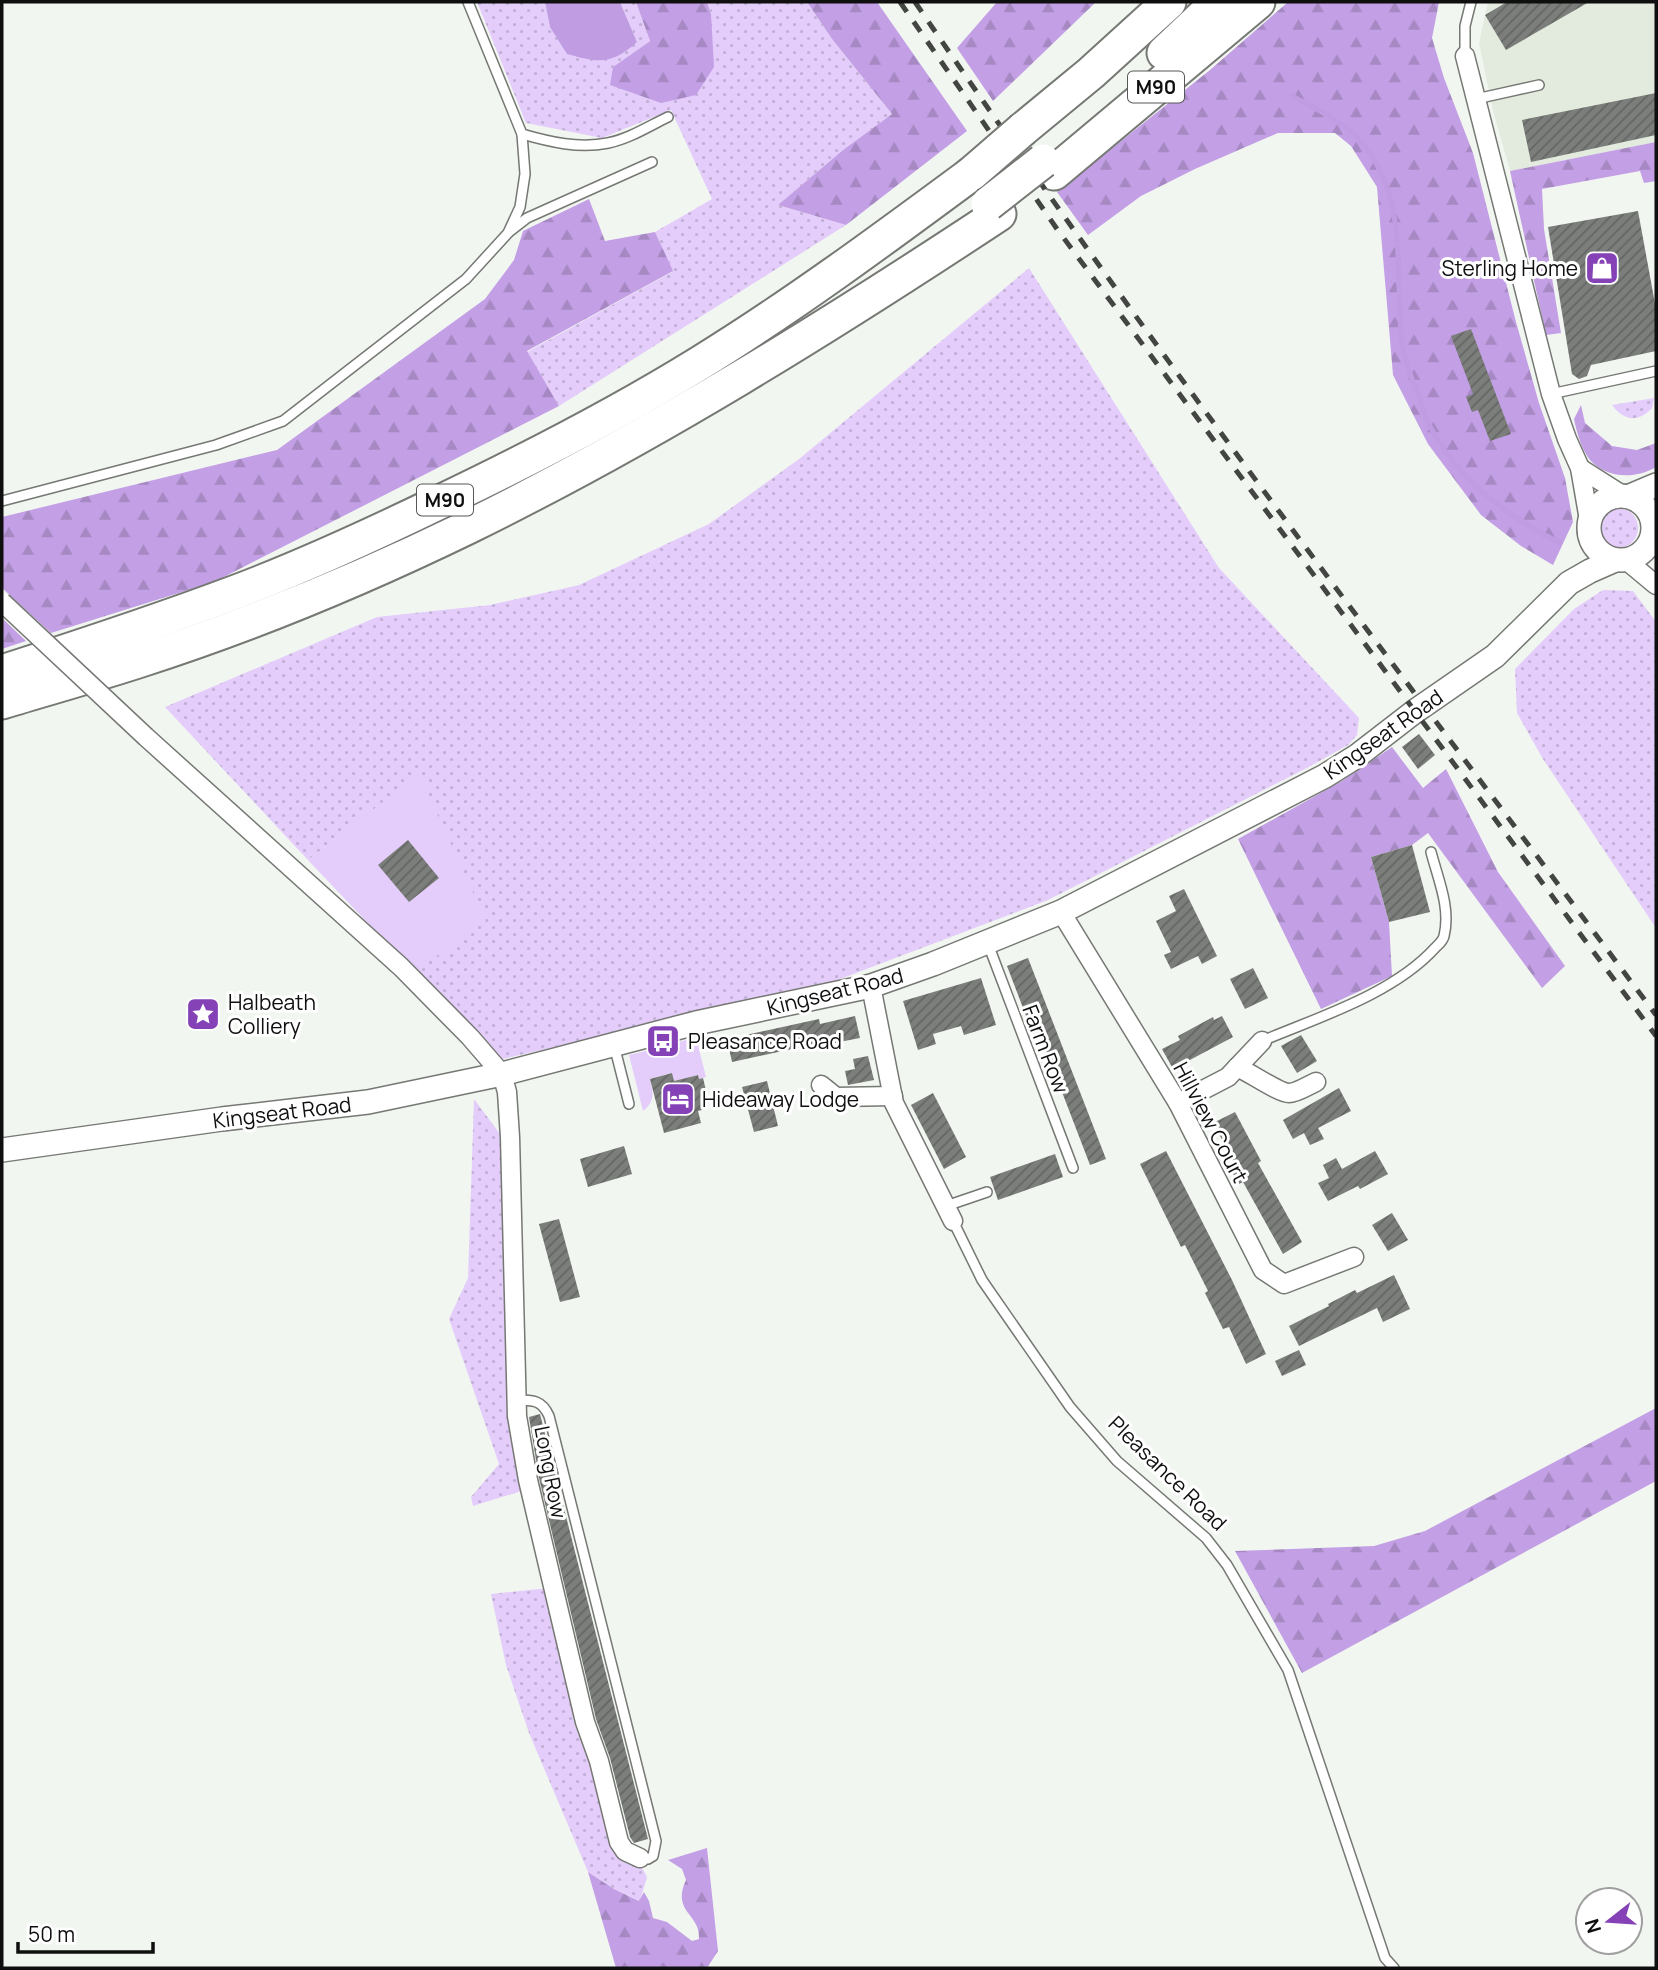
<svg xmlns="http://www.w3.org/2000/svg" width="1658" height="1970" font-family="Manrope,sans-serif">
<defs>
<pattern id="grass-dots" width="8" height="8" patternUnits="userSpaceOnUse" patternTransform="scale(1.75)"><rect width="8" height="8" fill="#e4cdfb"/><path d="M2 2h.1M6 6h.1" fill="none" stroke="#c2afd6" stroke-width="1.8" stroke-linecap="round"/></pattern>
<pattern id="forest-firs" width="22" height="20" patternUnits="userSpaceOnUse" patternTransform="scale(1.75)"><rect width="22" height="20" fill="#c39fe5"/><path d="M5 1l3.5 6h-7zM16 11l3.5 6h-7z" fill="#a688c3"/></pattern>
<pattern id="building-hatch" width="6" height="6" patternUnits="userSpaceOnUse" patternTransform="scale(1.75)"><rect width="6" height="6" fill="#7b7e7a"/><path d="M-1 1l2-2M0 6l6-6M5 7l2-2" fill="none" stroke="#636662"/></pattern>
</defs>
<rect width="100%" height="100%" fill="#f2f6f1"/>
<path fill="#e3ebdf" d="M1488,2H1656V142L1510,171L1493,111L1479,43Z"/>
<g fill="url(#grass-dots)">
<path d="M477,2H545L550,27L637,42L620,2H636L650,41L613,67L711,14L707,2H807L832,39L892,114L843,150L778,205L846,225L559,406L527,352L672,272L655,232L712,199L671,110L602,138L526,123Z"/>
<path d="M1029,268L1219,568L1359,718L1357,735L1348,745L1307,768L1048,900L827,984L503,1059L414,972L419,775L308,860L165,707L377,617L490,605L579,585L709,524L799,459Z"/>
<path d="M1654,398L1652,408C1638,423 1624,421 1612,405Z"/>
<circle cx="1618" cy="528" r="20"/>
<path d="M1603,590L1633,591L1656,622V928L1543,759L1517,713L1515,669L1574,609Z"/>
<path d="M474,1099L503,1138L525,1490L473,1506L471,1497L499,1464L449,1319L468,1278Z"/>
<path d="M549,1588L575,1726L604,1796L647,1877L640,1901L614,1889L588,1872L529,1733L506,1665L491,1594Z"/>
</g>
<g fill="url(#forest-firs)">
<path d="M636,2H707L711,14L714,67L696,95L661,103L610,85L613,67L650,41Z"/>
<path d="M807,2H877L967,131L846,225L778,205L843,150L892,114L832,39Z"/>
<path d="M997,2H1096L993,101L957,48Z"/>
<path d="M1288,2H1439L1432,38L1444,78L1473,153L1516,322L1539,403L1565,478L1573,522L1553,565L1521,546L1481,515L1428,444L1393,375L1377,187L1351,146L1335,133H1278L1195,169L1141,196L1088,235L1057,192L1210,70Z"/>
<path d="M1656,142V181L1644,183L1640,171L1542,189L1544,229L1561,333L1546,335L1510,171Z"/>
<path d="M589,199L605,241L655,232L673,271L527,351L559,406L214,582L51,633L2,588V517L277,450L485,299L514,260L523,231Z"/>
<path d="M1581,405L1585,423L1612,446L1637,450L1656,443V467C1636,479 1607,479 1590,460C1582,450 1578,436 1575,424L1574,419Z"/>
<path d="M2,618L26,641L2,649Z"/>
<path d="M1392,747L1423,788L1446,769L1498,872L1565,966L1542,988L1428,833L1412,845L1371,857L1389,922L1392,976L1321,1009L1238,839L1342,781Z"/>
<path d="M1656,1408V1481L1302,1673L1235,1551L1374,1546L1425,1531Z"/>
<path d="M707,1848L718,1951L707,1968H616L588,1872L614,1889L639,1901L644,1892L649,1901L653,1918L667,1922L692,1941L699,1939C701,1914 671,1912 686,1880L682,1869L668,1860Z"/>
</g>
<g fill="#e4cdfb">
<path d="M419,774L486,921L414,972L308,860Z"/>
<path d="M696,1037L706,1077L699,1079L698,1075L674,1081L671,1073L650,1079C653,1092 656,1101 643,1111L629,1055L674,1044L675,1047L679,1046V1042Z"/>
</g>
<path fill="#c09de2" d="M545,2H620L637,42C611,65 599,63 567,54L550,27Z"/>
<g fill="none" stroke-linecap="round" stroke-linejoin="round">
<path stroke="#c09de2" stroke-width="5" d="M1292,96C1309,106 1337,118 1351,131C1409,187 1395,260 1401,332C1402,353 1410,375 1418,394C1422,405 1425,418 1431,428C1459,480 1508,517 1560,543"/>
</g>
<g fill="url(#building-hatch)">
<path d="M1507,2H1589L1506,50L1485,15Z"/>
<path d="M1656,93V135L1531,162L1522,120Z"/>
<path d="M1638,211L1656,309V351L1591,365L1587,376L1579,379L1572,374L1548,227Z"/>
<path d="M1471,329L1511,434L1490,441L1478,410L1472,412L1466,397L1473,394L1451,336Z"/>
<path d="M1419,734L1435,755L1418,769L1402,747Z"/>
<path d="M408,840L439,878L409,902L378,865Z"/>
<path d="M1412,845L1430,912L1389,922L1371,857Z"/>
<path d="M1184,889L1217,956L1202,964L1198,956L1171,969L1164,955L1171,952L1156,921L1176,911L1169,896Z"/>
<path d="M1028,958L1106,1159L1090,1165L1039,1032L1033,1034L1007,966Z"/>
<path d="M1253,968L1268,998L1245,1009L1230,979Z"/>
<path d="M981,978L996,1025L964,1035L961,1026L933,1034L936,1044L918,1050L903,1001Z"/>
<path d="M855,1016L860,1038L834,1043L833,1040L732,1062L727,1039L819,1019L820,1024Z"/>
<path d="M1222,1016L1233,1037L1173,1069L1162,1049L1180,1040L1178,1036L1213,1017L1214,1020Z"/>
<path d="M1301,1035L1317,1061L1297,1073L1281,1046Z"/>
<path d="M868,1056L874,1080L848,1085L845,1071L855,1069L853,1059Z"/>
<path d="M672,1073L674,1081L698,1075L699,1079L703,1078L708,1099L704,1100L706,1109L698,1111L701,1123L664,1133L650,1079Z"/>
<path d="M767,1081L778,1126L754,1132L742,1087Z"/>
<path d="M1339,1088L1351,1111L1318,1128L1324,1139L1310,1145L1304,1133L1293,1139L1283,1120Z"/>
<path d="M933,1093L966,1157L944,1169L911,1105Z"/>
<path d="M1235,1112L1261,1161L1258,1163L1302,1242L1283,1254L1243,1182L1239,1184L1232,1172L1238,1169L1213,1123Z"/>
<path d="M624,1146L632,1174L588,1187L580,1159Z"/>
<path d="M1166,1151L1232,1280L1266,1354L1246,1364L1229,1327L1223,1329L1205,1293L1208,1291L1185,1245L1181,1247L1140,1164Z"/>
<path d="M1375,1151L1388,1174L1360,1189L1358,1186L1328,1201L1318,1183L1329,1178L1323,1165L1336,1158L1342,1169Z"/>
<path d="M1055,1154L1063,1177L998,1200L990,1177Z"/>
<path d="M1392,1213L1408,1240L1388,1251L1372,1225Z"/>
<path d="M559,1219L580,1297L560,1302L539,1224Z"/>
<path d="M1394,1275L1410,1309L1383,1322L1377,1308L1299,1346L1289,1326L1329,1306L1328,1304L1355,1290L1357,1293Z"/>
<path d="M1299,1350L1306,1365L1282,1376L1275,1361Z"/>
<path d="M540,1414L648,1839L634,1843L630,1837L610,1758L596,1719L539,1478L529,1417Z"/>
</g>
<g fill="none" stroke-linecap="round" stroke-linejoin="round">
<g stroke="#757873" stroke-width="12">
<g id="service">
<path d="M1465,56V26L1471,2"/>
<path d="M1476,99L1539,85"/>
<path d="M522,134C550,142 579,149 608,143C629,139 649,126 668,117"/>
<path d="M509,232L527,218L652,162"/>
<path d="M1551,394L1656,371"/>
<path d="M2,501L216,445L283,421L466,279L508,233L520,207L525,174L522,134L468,2"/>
<path d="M988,944L1073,1168"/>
<path d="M1262,1041C1319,1017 1393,994 1435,948C1439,944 1443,941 1444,936C1451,908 1438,879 1431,852"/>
<path d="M614,1045L629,1104"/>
<path d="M946,1206L987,1192"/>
<path d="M953,1221L982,1280L1070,1407L1117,1461L1206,1538L1227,1565L1288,1670L1385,1958L1394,1968"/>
<path d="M516,1400C533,1400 542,1400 549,1416L656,1841L653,1856L648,1859L640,1858"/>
</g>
</g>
<g stroke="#757873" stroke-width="21">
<g id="minor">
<path d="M1465,56L1551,394L1567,439L1580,468L1589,520"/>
<path d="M1580,468L1624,496"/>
<path d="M1653,535L1656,547"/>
<path d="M1626,560L1656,585"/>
<path d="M146,737L401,967L470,1037L502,1074L507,1092L510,1137L517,1416L528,1480L585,1722L599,1761L619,1842L625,1851L640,1858"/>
<path d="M1061,912L1178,1103L1263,1270L1284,1284L1354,1257"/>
<path d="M871,986L894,1103L953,1221"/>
<path d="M1237,1067C1249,1072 1279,1093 1289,1093C1297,1093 1307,1086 1316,1082"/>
<path d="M821,1085L836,1097L893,1096"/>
<path d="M1178,1103L1228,1077L1262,1041"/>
</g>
</g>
<g stroke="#757873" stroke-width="26">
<g id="tertiary">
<circle cx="1621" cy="528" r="32"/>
<path d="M1630,496L1656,485"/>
<path d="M2,1150L222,1119L368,1102L502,1074L696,1023L871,986L933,964L1061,912L1325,776L1357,756L1414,712L1495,656L1569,583L1590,571L1615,560"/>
</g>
</g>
<g stroke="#757873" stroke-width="37">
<g id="motorway">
<path d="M1164,53L1218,2"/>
<path d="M1023,129L1091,73L1169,2"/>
<path d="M1054,173L1258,2"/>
<path d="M2,672C80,647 159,621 236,592C305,566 372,535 438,503C528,460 616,415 700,363C794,305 883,239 971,174"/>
<path d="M2,702C48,688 95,675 141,660C253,624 363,578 468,527C653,436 828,327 999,214"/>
</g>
</g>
<use href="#service" stroke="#fff" stroke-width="9"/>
<use href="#minor" stroke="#fff" stroke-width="18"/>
<use href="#tertiary" stroke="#fff" stroke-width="23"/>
<use href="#motorway" stroke="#fff" stroke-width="33"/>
<g stroke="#434543" stroke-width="5" stroke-dasharray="12 12" stroke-linecap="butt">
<path d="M900,2L1057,229L1656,1036"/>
<path d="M915,2C1150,348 1406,680 1656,1015"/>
</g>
<g stroke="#757873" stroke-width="21" stroke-linecap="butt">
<path id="minor-bridge" d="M2,602L146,737"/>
</g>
<g stroke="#757873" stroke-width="37" stroke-linecap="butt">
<g id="motorway-bridge">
<path d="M971,174L1023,129"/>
<path d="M988,204L1043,161"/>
</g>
</g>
<use href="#minor-bridge" stroke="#fff" stroke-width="18"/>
<use href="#motorway-bridge" stroke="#fff" stroke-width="33"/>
</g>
<defs>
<g id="shop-square" transform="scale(1.75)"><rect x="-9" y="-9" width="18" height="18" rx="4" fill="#8442b6" stroke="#fff"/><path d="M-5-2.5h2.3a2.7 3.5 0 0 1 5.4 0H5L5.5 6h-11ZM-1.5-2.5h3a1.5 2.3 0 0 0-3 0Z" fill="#fff"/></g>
<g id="sight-square" transform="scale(1.75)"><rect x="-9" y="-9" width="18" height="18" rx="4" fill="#8442b6" stroke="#fff"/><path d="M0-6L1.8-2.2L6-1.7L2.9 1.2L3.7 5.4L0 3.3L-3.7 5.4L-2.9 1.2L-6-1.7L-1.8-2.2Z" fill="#fff"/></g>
<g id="bus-square" transform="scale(1.75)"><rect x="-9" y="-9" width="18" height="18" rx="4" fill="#8442b6" stroke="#fff"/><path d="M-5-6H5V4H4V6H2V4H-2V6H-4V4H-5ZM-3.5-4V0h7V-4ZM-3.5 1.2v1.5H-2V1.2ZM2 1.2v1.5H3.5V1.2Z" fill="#fff"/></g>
<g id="hotel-square" transform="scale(1.75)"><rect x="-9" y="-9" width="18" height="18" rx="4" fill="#8442b6" stroke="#fff"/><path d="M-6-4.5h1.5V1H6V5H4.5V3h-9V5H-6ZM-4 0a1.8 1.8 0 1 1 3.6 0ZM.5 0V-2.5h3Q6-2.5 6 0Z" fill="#fff"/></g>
</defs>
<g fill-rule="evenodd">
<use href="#shop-square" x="1602" y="268"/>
<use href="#sight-square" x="203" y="1014"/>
<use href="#bus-square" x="663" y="1041"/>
<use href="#hotel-square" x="678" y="1099"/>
</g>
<g text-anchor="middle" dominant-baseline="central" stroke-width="6" stroke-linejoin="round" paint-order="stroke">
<g fill="#fff" stroke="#565756" stroke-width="2">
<rect x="1128" y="71.5" width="56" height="31" rx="5"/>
<rect x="417" y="484.5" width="56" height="31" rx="5"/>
</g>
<g font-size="19" font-weight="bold" fill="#0e0f0e">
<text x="1156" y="87">M90</text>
<text x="445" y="500">M90</text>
</g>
<g font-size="21" fill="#0e0f0e" stroke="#fff" text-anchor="start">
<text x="1578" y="268" text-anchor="end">Sterling Home</text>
<text x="228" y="1002">Halbeath<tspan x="228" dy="24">Colliery</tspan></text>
<text x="688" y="1041">Pleasance Road</text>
<text x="702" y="1099">Hideaway Lodge</text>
</g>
<g font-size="21" fill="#0e0f0e" stroke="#fff">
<text transform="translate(1383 734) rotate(-35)">Kingseat Road</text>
<text transform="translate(835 991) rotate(-14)">Kingseat Road</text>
<text transform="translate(1046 1049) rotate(69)">Farm Row</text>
<text transform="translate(282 1112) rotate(-7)">Kingseat Road</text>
<text transform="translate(1211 1122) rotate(62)">Hillview Court</text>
<text transform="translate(551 1472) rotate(79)">Long Row</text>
<text transform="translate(1168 1473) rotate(44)">Pleasance Road</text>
</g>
</g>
<rect width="1658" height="1970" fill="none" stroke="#0e0f0e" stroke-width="7"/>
<g transform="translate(1609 1921) rotate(253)"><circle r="33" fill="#ffffff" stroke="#9f9f9f" stroke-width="2"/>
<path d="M0-5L12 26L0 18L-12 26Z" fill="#8442b6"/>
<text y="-10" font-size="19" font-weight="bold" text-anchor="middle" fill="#0e0f0e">N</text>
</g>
<path d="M18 1942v10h135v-10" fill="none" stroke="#0e0f0e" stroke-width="3.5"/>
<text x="28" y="1942" font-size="21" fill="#0e0f0e" stroke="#ffffff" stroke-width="5" paint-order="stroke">50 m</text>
</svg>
